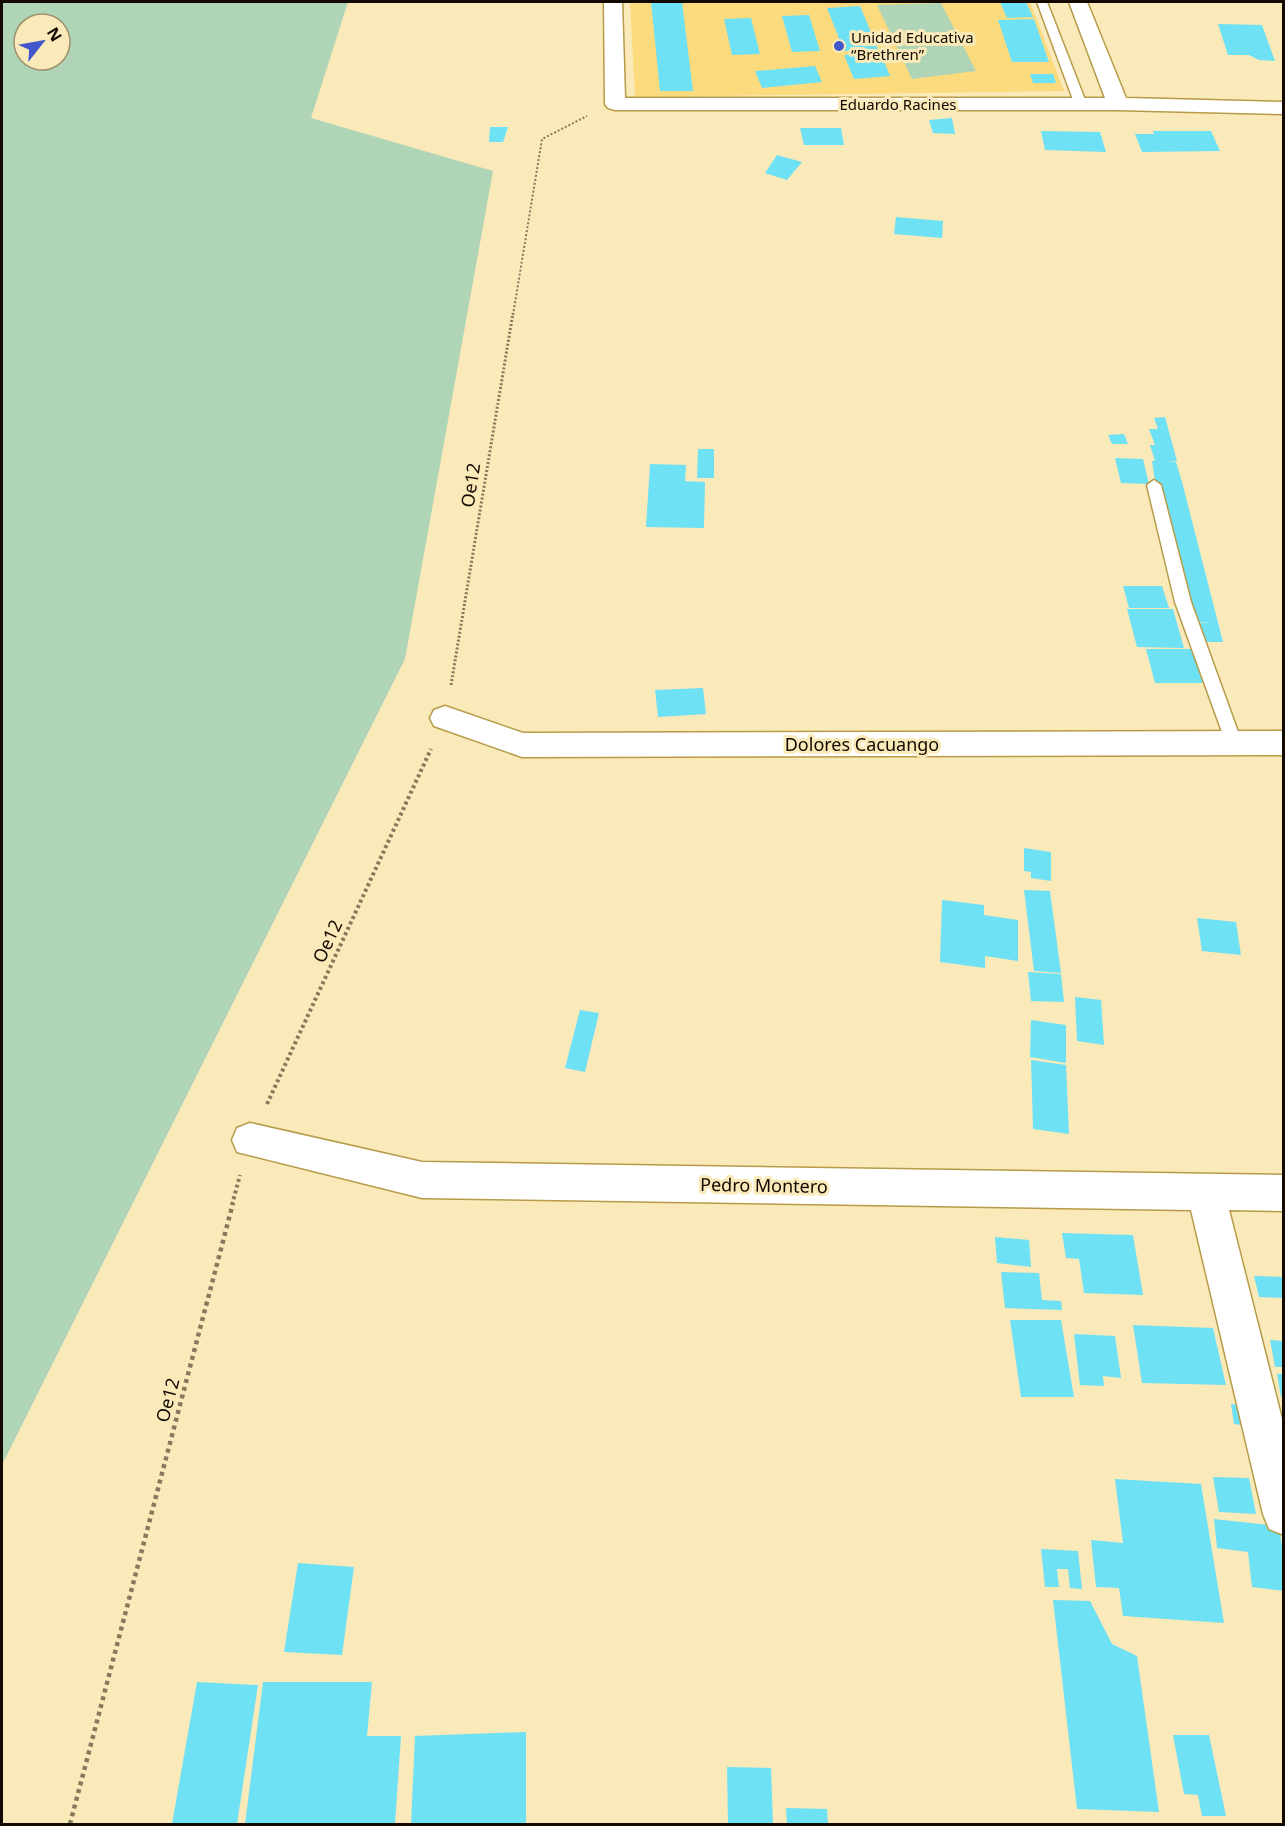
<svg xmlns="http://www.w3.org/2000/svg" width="1285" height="1826" font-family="'Noto Sans',sans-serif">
<rect width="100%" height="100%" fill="#fae9b9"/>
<path fill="#fbdb7e" d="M630,2H1030L1064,91L635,97Z"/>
<g fill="#b0d4b6" fill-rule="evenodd">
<path d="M2,2H348L311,118L493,171L405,659L2,1465ZM24,24H60V60H24Z"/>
<path d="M941,3L976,71L912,79L877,5Z"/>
</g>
<g fill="#6ee1f5">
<path d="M651,2H682L693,91H660Z"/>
<path d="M1000,2H1026L1033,17L1007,18Z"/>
<path d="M860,6L878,49L844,51L827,8Z"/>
<path d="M809,15L820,51L792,52L782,16Z"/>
<path d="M751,18L760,54L732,55L724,19Z"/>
<path d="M1034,19L1049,62H1012L998,20Z"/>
<path d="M1218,24L1262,25L1275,61L1259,60L1249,55H1228Z"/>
<path d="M880,52L890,76L854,79L844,55Z"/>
<path d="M815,66L822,82L762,88L755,71Z"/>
<path d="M1030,74H1053L1056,83H1033Z"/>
<path d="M952,118L955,134L933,133L929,120Z"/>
<path d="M490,127H508L503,142H489Z"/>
<path d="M800,128H841L844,145H804Z"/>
<path d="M1041,131L1100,132L1106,152L1045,150Z"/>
<path d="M1153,131H1211L1220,151L1142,152L1135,134H1154Z"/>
<path d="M777,155L802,162L787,180L765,173Z"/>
<path d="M896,217L943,221L942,238L894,234Z"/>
<path d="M1165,417L1177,461L1168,462H1176L1182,482L1223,642H1204L1200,623H1214L1193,622L1175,565H1183L1174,564L1155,481L1152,461H1155L1150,445H1155L1149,429H1158L1154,418Z"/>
<path d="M1124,434L1128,444H1112L1108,435Z"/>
<path d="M698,449H714V478H697Z"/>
<path d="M1115,458L1143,459L1149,484L1121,483Z"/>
<path d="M650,464L686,465L685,481L705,482L704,528L646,527Z"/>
<path d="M1123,586H1162L1169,608H1129Z"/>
<path d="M1127,609H1173L1184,648L1137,647Z"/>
<path d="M1146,649H1199L1209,683H1155Z"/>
<path d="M703,688L706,714L658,717L655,690Z"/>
<path d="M1024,848L1051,852V881L1031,878V872L1024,871Z"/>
<path d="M1024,890L1050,891L1061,973L1034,971Z"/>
<path d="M942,900L984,905V915L1018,920V961L985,956V968L940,962Z"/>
<path d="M1197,918L1236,922L1241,955L1202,951Z"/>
<path d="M1028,972L1061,974L1064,1002L1031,1001Z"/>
<path d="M1075,997L1101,1000L1104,1045L1077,1041Z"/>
<path d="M580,1010L599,1013L585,1072L565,1068Z"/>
<path d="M1031,1020L1066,1025V1063L1030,1057Z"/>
<path d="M1031,1060L1066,1065L1069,1134L1033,1129Z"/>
<path d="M1062,1233L1133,1235L1143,1295L1084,1293L1079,1259L1066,1258Z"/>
<path d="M995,1237L1029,1240L1031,1267L997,1263Z"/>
<path d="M1001,1272L1039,1273L1042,1300L1061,1301L1062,1310L1005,1308Z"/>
<path d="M1254,1276L1284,1277V1298L1259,1297Z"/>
<path d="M1010,1320H1061L1074,1397H1021Z"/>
<path d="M1133,1325L1213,1328L1226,1385L1142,1383Z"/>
<path d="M1074,1334L1115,1336L1121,1378L1103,1376L1104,1386L1080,1385Z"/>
<path d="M1270,1340L1284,1341V1367H1275Z"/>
<path d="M1277,1374H1284V1397H1281Z"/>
<path d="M1231,1404L1246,1405L1249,1426L1234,1424Z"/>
<path d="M1213,1477L1249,1478L1256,1514L1219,1512Z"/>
<path d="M1115,1479L1201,1484L1224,1623L1123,1616L1119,1588L1096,1587L1091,1540L1123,1543Z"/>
<path d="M1214,1519L1279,1526L1284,1560V1591L1252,1587L1248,1552L1217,1548Z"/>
<path d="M1041,1549L1078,1551L1082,1589L1070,1588L1068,1569H1057L1059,1587H1045Z"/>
<path d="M298,1563L354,1567L342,1655L284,1652Z"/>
<path d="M1053,1600L1090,1601L1112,1644L1137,1656L1159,1812L1077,1809Z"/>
<path d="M197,1682L258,1685L237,1824H172Z"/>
<path d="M263,1682H372L367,1736H401L395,1824H245Z"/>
<path d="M526,1732V1824H411L415,1736Z"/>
<path d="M1173,1735H1209L1226,1816H1202L1198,1795L1184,1794Z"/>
<path d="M727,1767L771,1768L773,1824H728Z"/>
<path d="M786,1808L827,1809L828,1824H787Z"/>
</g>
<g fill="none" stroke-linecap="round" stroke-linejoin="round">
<g stroke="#b79b48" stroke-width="3">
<g id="lane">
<path d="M1037,2H1047L1087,105L1085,107L1075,105Z"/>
<path d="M1154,480L1161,485L1191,602L1242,743L1240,748H1228L1226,743L1175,602L1147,485Z"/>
</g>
</g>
<g stroke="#b79b48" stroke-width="3">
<g id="street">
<path d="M604,2H622L625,98H1105L1069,2H1087L1126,98L1284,102V114L1118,110H615L608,108L605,104Z"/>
<path d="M445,706L523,733L1284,731V755L522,757L434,726L430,718L434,710Z"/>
<path d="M250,1123L422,1162L1284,1175V1211L1229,1210L1284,1427V1535L1269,1529L1263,1514L1191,1210L422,1198L237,1152L232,1140L237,1128Z"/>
</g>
</g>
<path stroke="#86795c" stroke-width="2" stroke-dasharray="2 2" stroke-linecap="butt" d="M513,315L542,139L587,116"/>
<path stroke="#86795c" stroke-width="3" stroke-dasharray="2 2" stroke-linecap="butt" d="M451,685L513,313"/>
<g stroke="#86795c" stroke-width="4" stroke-dasharray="3 3" stroke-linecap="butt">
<path d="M267,1104L431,749"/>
<path d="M232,1205L240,1175"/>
</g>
<path stroke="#86795c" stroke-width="4.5" stroke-dasharray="4 4" stroke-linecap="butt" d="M70,1824L233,1203"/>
<use href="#lane" fill="#fff" fill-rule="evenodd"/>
<use href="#street" fill="#fff" fill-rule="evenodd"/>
</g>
<circle fill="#4157ca" stroke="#fae9b9" stroke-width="2" cx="839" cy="46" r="6"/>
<g text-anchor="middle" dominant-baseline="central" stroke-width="6" stroke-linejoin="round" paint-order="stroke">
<g font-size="15" fill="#120a00" stroke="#fae9b9" text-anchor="start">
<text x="851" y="37">Unidad Educativa<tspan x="851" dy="17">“Brethren”</tspan></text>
</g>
<g font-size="15" fill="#120a00" stroke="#fae9b9">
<text x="898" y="104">Eduardo Racines</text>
</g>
<g font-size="18" fill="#120a00" stroke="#fae9b9">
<text transform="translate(470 485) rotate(-81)">Oe12</text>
<text x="862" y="744">Dolores Cacuango</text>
<text transform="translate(327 941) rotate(-65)">Oe12</text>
<text transform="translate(764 1185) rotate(1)">Pedro Montero</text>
<text transform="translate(167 1400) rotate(-75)">Oe12</text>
</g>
</g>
<rect width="1285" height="1826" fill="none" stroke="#120a00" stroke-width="6"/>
<g transform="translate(42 42) rotate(59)"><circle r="28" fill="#fae9b9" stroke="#9d906f" stroke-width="1.5"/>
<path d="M0-4.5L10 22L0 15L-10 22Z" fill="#4157ca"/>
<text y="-9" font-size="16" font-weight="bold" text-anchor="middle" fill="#120a00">N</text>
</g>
</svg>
